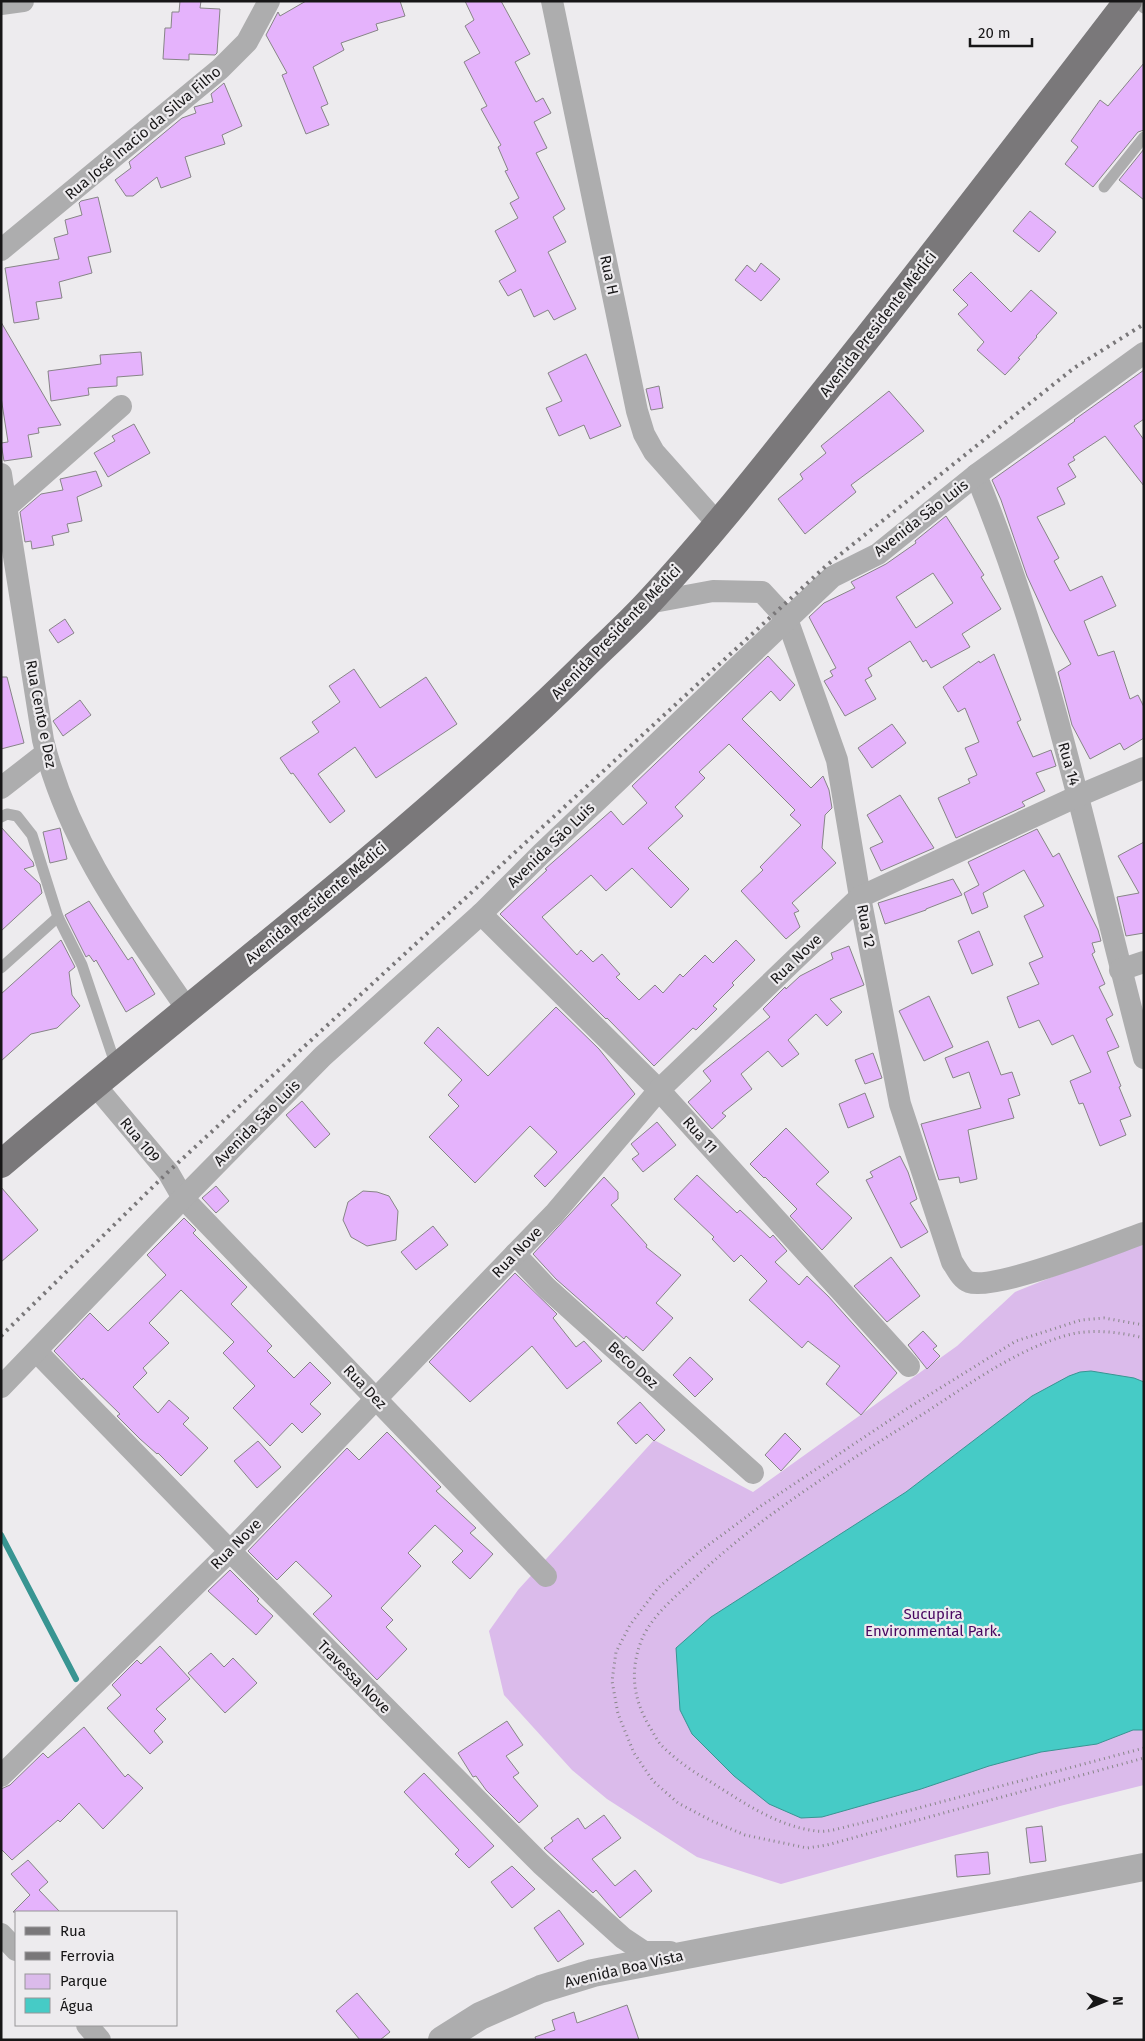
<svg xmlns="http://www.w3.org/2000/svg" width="1145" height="2041" font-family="'Fira Sans',sans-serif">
<rect width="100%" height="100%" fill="#edebee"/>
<path fill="#dbbbeb" d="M1144,1240V1785L1060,1806L781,1884L697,1857L607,1799L572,1770L504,1695L489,1631L518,1590L654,1440L753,1492L957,1346L1015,1292Z"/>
<path fill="#46cbc6" stroke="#389592" d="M1091,1371L1134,1378L1144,1382V1730H1133L1097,1744L1041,1752L989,1766L921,1789L822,1817L801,1818L769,1804L734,1776L692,1734L680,1710L676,1648L711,1617L906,1492L1032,1396L1069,1376L1080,1372Z"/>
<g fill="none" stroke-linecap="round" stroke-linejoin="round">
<path stroke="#389592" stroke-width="6" d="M1,1535L76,1679"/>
</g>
<g fill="#e5b3fc" stroke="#878587" fill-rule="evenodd">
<path d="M180,1H201L200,8L220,9L217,53L215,55L189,54V60L163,59L165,28H171L172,12H179Z"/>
<path d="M306,1H400L405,16L376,24L378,30L341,43L344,50L313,67L328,104L321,107L329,125L306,134L282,75L287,73L266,35L278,12L280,16Z"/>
<path d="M465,1H501L530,54L515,62L536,102L543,98L551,113L534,122L547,148L536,153L565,209L553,217L566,242L548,252L576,309L554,320L548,310L534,317L521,289L508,296L499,281L516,271L495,231L518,218L510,203L519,198L505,171L508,170L498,147L501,145L481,109L487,106L464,62L480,53L465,26L474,20Z"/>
<path d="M1144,63V130L1138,132L1093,187L1065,164L1078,147L1071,141L1100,100L1108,106Z"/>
<path d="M224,83L242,126L222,135L225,144L185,157L191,177L161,188L157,177L133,196H126L115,180L131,168L129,162L182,118L196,113L194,107L213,102L211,94Z"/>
<path d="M1144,149V200L1119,180Z"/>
<path d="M98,197L111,252L88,257L92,273L59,282L62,298L36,302L39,319L14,323L5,268L59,259L54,238L68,234L65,220L82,215L79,203L81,201Z"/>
<path d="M1030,211L1056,232L1039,252L1013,231Z"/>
<path d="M761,263L780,279L761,301L735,280L747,265L755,272Z"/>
<path d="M971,272L1011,312L1031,290L1057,313L1036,336L1037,337L1018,358L1020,359L1005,375L977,350L984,342L958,314L968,305L953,290Z"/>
<path d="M1,322L61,425L38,428L39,433L28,435L32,457L4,461L1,443L8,442L1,397Z"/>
<path d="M141,352L143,375L117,377V386L88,388L89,395L51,401L48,371L101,364L100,355Z"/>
<path d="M586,354L621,426L590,439L584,425L559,436L546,408L562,401L548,373Z"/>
<path d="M1144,370V419L1134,426L1144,440V486L1105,436L1073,457L1075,460L1068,464L1076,477L1057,488L1065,504L1037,517L1059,558L1054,561L1070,591L1102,576L1116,606L1084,621L1098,656L1114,651L1130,699L1138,695L1144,707V738L1124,750L1120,743L1090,759L1072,725L1058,672L1071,664L1052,630L1027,576L1001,500L992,480L1075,421L1074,420Z"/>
<path d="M659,386L663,408L651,410L646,389Z"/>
<path d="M889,391L924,431L851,485L856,492L805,534L778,499L803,479L800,474L826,453L821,446Z"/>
<path d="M134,424L150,453L108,477L94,453L115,441L112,436Z"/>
<path d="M96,471L102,486L77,497L82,521L67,524L69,532L52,536L54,545L32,549L31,541L25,542L20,512L41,494L63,490L60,479Z"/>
<path d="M946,516L984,575L981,577L1001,609L962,634L970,647L931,668L926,660L923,662L910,641L868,668L872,676L865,680L876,699L845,716L824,681L833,676L830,671L836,668L809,617L824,603L855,588L851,582L886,564L916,543L915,541ZM933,573L953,603L916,628L896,597Z"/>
<path d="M65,619L74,633L58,643L49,630Z"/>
<path d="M994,654L1021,720L1017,722L1033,757L1051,750L1056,766L1036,773L1045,791L1022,802L1025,806L956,838L938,798L970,783L968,779L977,775L965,748L979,742L965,708L958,712L943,687L979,661L980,663Z"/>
<path d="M768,656L795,685L780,701L771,691L742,719L811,788L823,776L829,790L832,808L825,815L822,848L836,863L792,903L799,911L794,913L800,927L786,939L741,891L763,870L760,867L801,825L790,815L795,810L729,744L699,772L705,778L675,807L683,816L648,848L689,889L671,908L632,868L606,891L591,875L542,917L577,955L581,950L593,962L602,954L620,974L616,977L639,1000L655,985L663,993L680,974L683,977L705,955L713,963L736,940L755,960L732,983L734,985L713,1006L717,1009L696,1030L693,1028L654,1066L607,1018L606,1019L500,914L547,870L545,869L611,811L623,825L647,803L632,786Z"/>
<path d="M354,669L380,708L426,677L457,724L376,778L355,747L318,774L345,811L330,823L293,773L291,774L280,758L319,732L312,722L340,702L329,686Z"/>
<path d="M1,677H7L24,743L1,749Z"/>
<path d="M80,700L91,715L63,736L53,721Z"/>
<path d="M892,724L906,743L872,768L858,748Z"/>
<path d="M900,795L934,848L881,871L870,848L883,842L867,815Z"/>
<path d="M1,827L33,862L34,866L24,869L40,884L42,893L1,931Z"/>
<path d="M60,828L67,859L50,863L43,832Z"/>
<path d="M1037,829L1053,857L1059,853L1098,930L1101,941L1092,943L1095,952L1092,954L1105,984L1099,987L1113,1015L1106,1019L1119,1047L1107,1052L1121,1086L1119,1087L1131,1116L1120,1120L1126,1135L1100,1146L1083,1103L1079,1104L1070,1081L1091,1072L1073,1035L1052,1045L1039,1020L1019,1028L1007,997L1039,984L1029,963L1043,957L1024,916L1044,906L1024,870L983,893L988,907L972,914L964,893L979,885L968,862Z"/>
<path d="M1144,842V933L1126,936L1117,897L1139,893L1118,856Z"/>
<path d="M953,879L962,895L926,909V910L885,924L878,903Z"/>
<path d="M89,901L128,960L132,957L155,994L126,1012L96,960L94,962L89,955L86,957L65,915Z"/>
<path d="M979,931L993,965L972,974L958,941Z"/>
<path d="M61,940L75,967L69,972L72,995L80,1006L57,1028L31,1034L1,1061V994Z"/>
<path d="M849,946L864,985L830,999L842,1012L827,1026L816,1014L788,1040L799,1054L782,1067L768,1051L741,1074L752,1089L722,1113L726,1116L712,1129L688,1102L711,1081L703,1071L770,1017L763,1009L785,987L786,989L800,976L833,959L831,953Z"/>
<path d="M929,996L953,1047L924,1061L899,1011Z"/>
<path d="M556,1007L599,1049L635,1094L545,1187L534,1176L557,1152L530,1126L475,1183L429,1137L459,1106L448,1095L462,1080L424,1043L438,1027L488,1076Z"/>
<path d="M988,1041L1001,1075L1012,1072L1020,1095L1008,1099L1014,1118L968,1130L977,1179L960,1183L959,1177L939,1180L921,1124L981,1108L969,1072L953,1078L945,1058Z"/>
<path d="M873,1053L882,1078L865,1084L855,1060Z"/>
<path d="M865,1093L874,1117L848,1128L839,1104Z"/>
<path d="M302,1101L330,1134L315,1148L286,1115Z"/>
<path d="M657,1122L676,1145L643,1172L632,1159L639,1154L631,1144Z"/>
<path d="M786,1128L829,1172L816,1184L852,1218L822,1250L790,1216L797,1209L765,1177L764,1178L750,1164Z"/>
<path d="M900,1156L908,1172L917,1199L910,1203L928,1232L901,1248L866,1180L873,1177L870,1172Z"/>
<path d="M697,1175L737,1213L740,1210L770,1238L773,1235L787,1251L775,1262L799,1285L807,1276L828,1296L897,1373L861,1415L826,1384L840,1366L808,1341L802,1348L749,1300L767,1281L741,1255L734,1262L712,1239L714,1237L674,1199Z"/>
<path d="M604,1177L618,1192V1199L611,1205L647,1245L646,1247L681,1275L656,1303L673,1318L643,1351L626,1336L624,1339L556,1279L533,1254Z"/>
<path d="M216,1186L229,1201L216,1213L202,1198Z"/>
<path d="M1,1187L38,1230L1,1262Z"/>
<path d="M363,1191L377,1192L389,1196L398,1211L396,1240L367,1246L351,1237L343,1220L348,1202Z"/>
<path d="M184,1218L196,1230L193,1233L247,1287L231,1304L272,1346L267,1351L294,1378L310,1362L331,1383L310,1404L321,1414L302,1433L292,1423L270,1446L233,1408L255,1386L223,1353L234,1342L181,1290L149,1323L169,1343L143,1368L147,1373L133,1387L158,1413L169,1400L189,1418L183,1424L208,1448L181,1476L158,1453L157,1454L140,1439L117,1416L120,1414L83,1378L82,1380L54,1351L90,1313L108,1331L166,1275L147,1255Z"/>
<path d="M433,1226L448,1245L416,1270L401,1252Z"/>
<path d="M891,1257L920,1296L887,1322L854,1286Z"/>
<path d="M515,1273L557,1314L553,1318L576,1347L584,1341L602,1361L567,1389L532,1346L470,1402L429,1362Z"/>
<path d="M923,1331L937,1346L933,1349L940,1356L927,1369L908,1345Z"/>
<path d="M690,1357L713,1379L695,1397L673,1375Z"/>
<path d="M640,1402L665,1430L654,1441L647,1434L636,1444L617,1423Z"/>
<path d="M387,1432L441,1487L436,1491L476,1528L470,1533L493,1554L470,1579L452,1562L463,1551L435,1525L408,1553L421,1566L381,1608L393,1620L386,1627L407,1649L377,1680L313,1614L332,1596L296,1561L277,1580L248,1551L347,1448L359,1460Z"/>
<path d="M785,1433L801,1449L781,1471L765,1455Z"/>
<path d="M258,1441L281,1467L257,1488L234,1461Z"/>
<path d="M230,1570L259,1599L257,1601L273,1616L256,1635L208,1591Z"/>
<path d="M160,1646L190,1679L156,1709L166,1719L154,1731L163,1742L150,1754L107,1708L121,1695L112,1685L137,1660L141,1664Z"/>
<path d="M211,1653L224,1667L233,1658L257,1683L225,1713L188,1673Z"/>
<path d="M507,1721L523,1745L506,1756L519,1773L513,1777L538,1806L519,1823L486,1790L476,1776L473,1777L458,1753Z"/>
<path d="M84,1727L125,1777L128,1774L143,1788L103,1829L79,1803L60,1822L58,1820L12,1860L1,1849V1789L10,1785L43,1753L48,1758Z"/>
<path d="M424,1773L494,1846L469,1868L455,1854L459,1850L404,1792Z"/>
<path d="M604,1815L621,1838L592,1859L615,1886L635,1870L652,1891L620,1918L596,1890L593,1893L544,1848L553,1841L551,1838L578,1818L585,1829Z"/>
<path d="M1042,1826L1046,1861L1030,1863L1026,1828Z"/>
<path d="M988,1852L990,1874L957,1877L955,1855Z"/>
<path d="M28,1860L48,1882L39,1890L60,1912H13L30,1895L11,1874Z"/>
<path d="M512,1866L535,1889L512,1908L491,1882Z"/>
<path d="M559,1910L584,1944L558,1962L534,1928Z"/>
<path d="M357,1993L390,2032L380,2040H360L336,2011Z"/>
<path d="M627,2005L639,2040H536L535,2037L555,2030L552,2020L574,2012L577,2023Z"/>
</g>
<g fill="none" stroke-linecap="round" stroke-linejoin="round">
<g stroke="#888688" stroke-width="3" stroke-dasharray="1 4" stroke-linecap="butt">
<path d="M1144,1325L1104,1318L1081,1320L1016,1341L908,1408L761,1506L699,1552L658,1588L630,1625L616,1652L612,1681L618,1714L634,1753L653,1781L678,1803L712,1821L745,1835L807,1848L827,1845L1144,1758"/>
<path d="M1144,1338C1119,1332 1090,1328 1064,1336C1009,1353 960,1391 912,1421C835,1470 757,1518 691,1582C673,1599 652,1616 642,1639C629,1671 633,1700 651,1729C654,1734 657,1740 661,1745C674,1758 690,1770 706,1779C740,1800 775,1826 816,1831C829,1833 846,1826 858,1824L1144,1748"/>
</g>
<g stroke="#adadae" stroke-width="11">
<path d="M1136,1L1144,8"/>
<path d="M1104,187L1144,137"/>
<path d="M1,817L7,814L17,816L32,835L58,917L82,965L116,1066"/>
<path d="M1,968L58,917"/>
</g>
<g stroke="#adadae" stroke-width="22">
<path d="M552,1L637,411L644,434L654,452L718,524"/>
<path d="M1,4L23,1"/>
<path d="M1,250L220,69L247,42L269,1"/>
<path d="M1,474L43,740C68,843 128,923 187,1009"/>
<path d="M976,475C1053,662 1092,863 1144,1058"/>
<path d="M1,512L121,406"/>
<path d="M648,603L713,591L762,592L787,619L837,760L860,897L900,1104L952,1262C957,1269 961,1279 969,1282C996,1291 1112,1244 1144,1233"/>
<path d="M1,788L46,753"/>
<path d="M481,914L659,1090L909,1366"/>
<path d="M1120,970L1144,962"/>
<path d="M94,1084L168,1172L183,1198L546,1576"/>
<path d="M515,1254L547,1288L753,1473"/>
<path d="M37,1352L230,1551L541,1864L623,1938L644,1952H670"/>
<path d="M1,1387L183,1198L323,1056L481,914L541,854L832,577L878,554L976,475L1144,353"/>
<path d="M1,1776L230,1551L515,1254L554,1214L659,1090L860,897L1078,796L1144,768"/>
<path d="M1,1934L16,1950"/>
<path d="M87,2025L100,2040"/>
</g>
<path stroke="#adadae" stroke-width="28" d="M442,2040L480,2016L541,1989L593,1973L1144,1867"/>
<path stroke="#7a787a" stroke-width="28" d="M1,1164C193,999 398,848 579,671C602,648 627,626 649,602C716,530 776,452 837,376C936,252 1032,126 1128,1"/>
<path stroke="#797779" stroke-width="4" stroke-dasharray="2.5 5" stroke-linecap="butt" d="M1,1336L168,1172L827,565L1074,368L1144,324"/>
</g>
<g text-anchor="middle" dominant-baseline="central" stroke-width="4.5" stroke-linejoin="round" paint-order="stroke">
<g font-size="15" fill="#171617" stroke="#edebee">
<text transform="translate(143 133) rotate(-40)">Rua José Inacio da Silva Filho</text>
<text transform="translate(609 275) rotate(78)">Rua H</text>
<text transform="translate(878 324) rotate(-52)">Avenida Presidente Médici</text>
<text transform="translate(921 518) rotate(-38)">Avenida São Luis</text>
<text transform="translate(616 632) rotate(-46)">Avenida Presidente Médici</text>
<text transform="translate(41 714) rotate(79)">Rua Cento e Dez</text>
<text transform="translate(1069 764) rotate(74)">Rua 14</text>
<text transform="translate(551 845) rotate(-44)">Avenida São Luis</text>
<text transform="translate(316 903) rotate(-40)">Avenida Presidente Médici</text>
<text transform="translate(866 926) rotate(79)">Rua 12</text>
<text transform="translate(796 959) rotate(-44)">Rua Nove</text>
<text transform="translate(257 1123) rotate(-45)">Avenida São Luis</text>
<text transform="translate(700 1135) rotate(48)">Rua 11</text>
<text transform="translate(140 1140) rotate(50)">Rua 109</text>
<text transform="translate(517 1252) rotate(-46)">Rua Nove</text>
<text transform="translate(633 1365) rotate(42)">Beco Dez</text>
<text transform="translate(365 1387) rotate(46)">Rua Dez</text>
<text transform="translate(236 1544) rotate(-45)">Rua Nove</text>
<text transform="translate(354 1677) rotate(45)">Travessa Nove</text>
<text transform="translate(624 1969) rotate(-13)">Avenida Boa Vista</text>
</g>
<g font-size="15" fill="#490760" stroke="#edebee">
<text x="933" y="1614">Sucupira<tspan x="933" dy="17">Environmental Park.</tspan></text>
</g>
</g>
<rect width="1145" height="2041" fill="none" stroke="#171617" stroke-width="5"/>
<rect x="15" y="1911" width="162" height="115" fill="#edebee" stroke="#979698"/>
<rect x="25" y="1927" width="25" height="8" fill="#7a787a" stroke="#979698"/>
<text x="60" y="1936" font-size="15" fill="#171617">Rua</text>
<rect x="25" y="1952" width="25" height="8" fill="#797779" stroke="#979698"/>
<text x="60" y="1961" font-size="15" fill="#171617">Ferrovia</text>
<rect x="25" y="1974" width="25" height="15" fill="#dbbbeb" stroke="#979698"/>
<text x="60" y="1986" font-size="15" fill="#171617">Parque</text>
<rect x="25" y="1998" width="25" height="15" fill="#46cbc6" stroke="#979698"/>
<text x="60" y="2011" font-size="15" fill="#171617">Água</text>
<g transform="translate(1105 2001) rotate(89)" stroke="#edebee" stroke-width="4" paint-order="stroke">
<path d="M0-4L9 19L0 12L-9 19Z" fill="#171617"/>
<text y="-8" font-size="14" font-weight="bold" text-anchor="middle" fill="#171617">N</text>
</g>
<path d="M970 38v8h62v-8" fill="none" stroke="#171617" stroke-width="2.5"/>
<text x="978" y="38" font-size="15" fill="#171617" stroke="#edebee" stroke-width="4" paint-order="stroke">20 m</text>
</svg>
